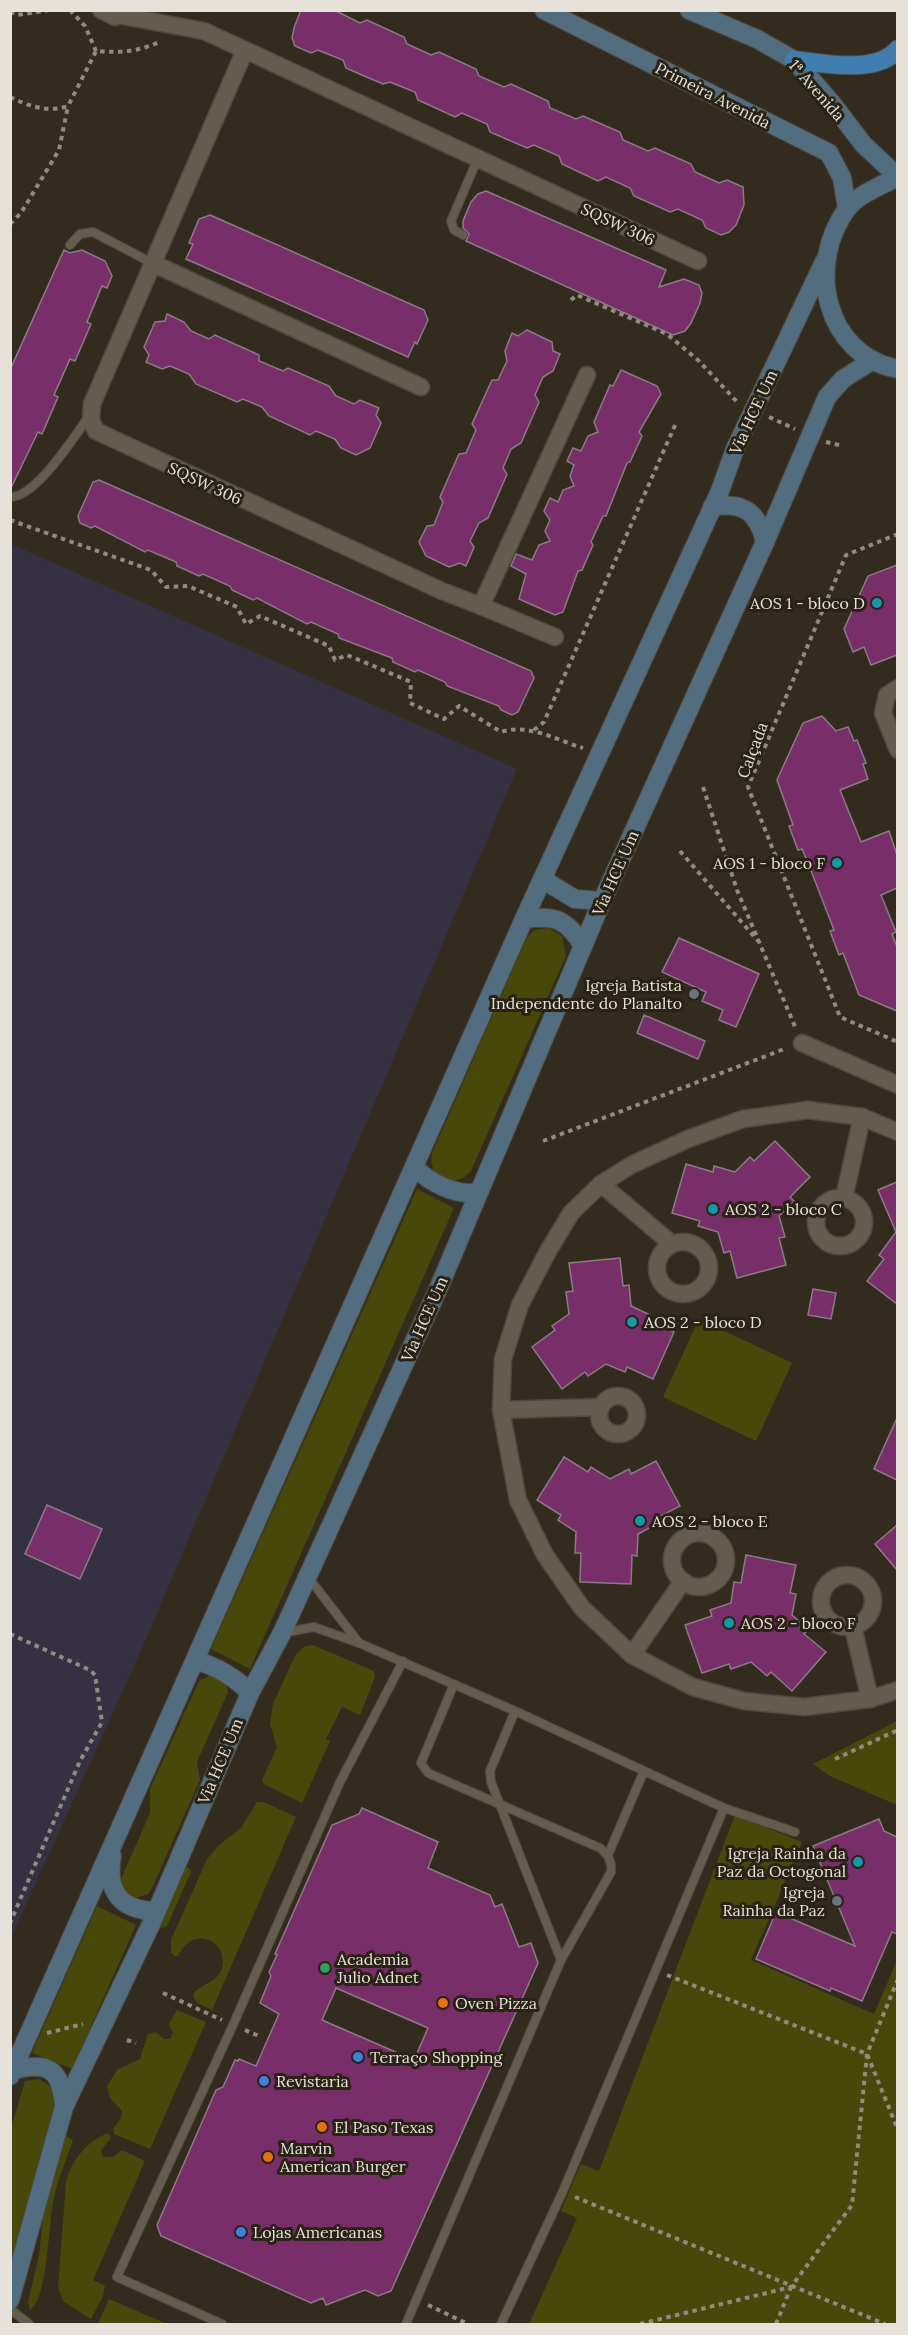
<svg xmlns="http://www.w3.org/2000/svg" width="908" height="2335" font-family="Lora,serif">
<rect width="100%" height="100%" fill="#332c1e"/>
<path fill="#353142" d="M11,544L517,769L143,1646L11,1938Z"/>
<g fill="#47480a">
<path d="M548,928L562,936L566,956L471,1171C459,1185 449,1181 435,1174L431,1162L432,1153L527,937L534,930Z"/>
<path d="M417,1189L454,1208L250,1669L211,1649Z"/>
<path d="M699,1319L792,1363L756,1441L663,1397Z"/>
<path d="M313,1645L374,1671L375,1677L360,1715L342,1707L326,1739L330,1741L302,1803L264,1784L262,1780L277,1747L270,1724L273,1704L296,1654L305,1646Z"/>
<path d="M211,1675L226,1683L228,1692L197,1762L200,1780L152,1888L148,1894L133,1899L124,1895L120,1881L150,1813V1789L199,1681Z"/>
<path d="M897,1721V1805L830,1776L813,1764Z"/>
<path d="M257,1802H264L296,1817L212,2010L196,2002L193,1995C199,1984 215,1984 221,1971C232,1943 194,1922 178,1956H174L171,1952V1940L207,1859L219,1845L241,1828Z"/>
<path d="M735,1815L802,1842L751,1960L874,2014L897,1960V2324H529L577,2218L561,2211L581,2164L599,2171Z"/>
<path d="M188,1867L191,1872L167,1926L162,1928L160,1926L183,1869Z"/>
<path d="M97,1906L136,1925L72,2069L32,2053Z"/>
<path d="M177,2010L206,2022L150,2149L114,2134L113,2129L121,2118L122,2111L110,2098L107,2086L117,2070L140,2059L148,2034L156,2032L164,2039H170L173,2033L169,2024Z"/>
<path d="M39,2079L53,2088L54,2106L11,2274V2128L25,2081Z"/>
<path d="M108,2133L111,2138L101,2150L103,2157H113L122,2150L145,2161L93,2280L105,2286L103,2296L91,2319L64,2302L58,2288L66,2182C71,2161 87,2141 108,2133Z"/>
<path d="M66,2136L73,2140C67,2159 58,2178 54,2197C48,2222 49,2295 30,2310L28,2302L39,2255L45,2198Z"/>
<path d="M109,2299L165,2323L168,2324H98Z"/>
</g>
<g fill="#772e69" stroke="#8b7b86" stroke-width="1.5" fill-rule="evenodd">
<path d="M301,10H334L360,23L367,20L404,37L407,44L431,55L439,52L476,69L479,76L504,87L511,84L548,101L550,108L576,119L583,116L620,132L623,140L648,151L655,148L691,164L695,172L719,183L727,180L743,187L744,205L736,225L729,232L721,235L706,228L702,220L678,209L670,212L634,196L630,188L606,177L598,181L562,164L559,156L534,145L527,148L490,132L487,124L462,113L455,117L418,100L415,92L390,82L383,84L362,75L346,68L343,60L318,50L311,53L295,46L292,38L294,28Z"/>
<path d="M486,191L666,270L659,287L684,279L699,285L702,293L700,303L691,323L685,331L673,335L466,241L469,234L463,228V221L471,202L478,194Z"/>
<path d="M210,215L424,310L428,320L417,344L415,342L408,357L186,259L193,244L189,243L199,219Z"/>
<path d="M64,250L70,253L82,250L105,261L112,276L107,288L102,286L87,322L91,324L75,361L70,359L54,395L58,397L42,434L38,432L10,490V370Z"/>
<path d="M167,314L184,322L191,331L209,339L215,335L259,355V361L283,371L288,368L329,386L336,396L354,404L360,400L379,408L376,415L381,423L370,448L356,455L341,448L335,439L316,431L310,435L269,416L262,407L243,399L237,402L196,384L189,374L170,366L162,369L146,362L149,355L144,347L155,322L165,321Z"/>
<path d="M527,330L552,342L553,351L560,354L553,371L543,377L535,395L539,402L521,443L511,449L503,468L507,474L488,518L479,523L470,541L474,547L466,566L460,563L449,567L426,556L419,542L427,526L434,525L443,502L440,497L459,454L466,453L476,430L472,424L492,380H498L507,361L505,351L512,333L518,336Z"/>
<path d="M621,370L657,386L661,394L639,432L642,436L630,462L627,463L606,516H603L591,542L593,545L582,570L578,571L563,612L555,615L519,599L526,574L511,566L516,554L532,560L539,545L550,541L545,531L550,520L544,511L550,498L558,502L563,490L574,486L570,476L574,465L567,461L573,448L581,451L588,436L598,432L594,422L610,385L613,386Z"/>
<path d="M99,480L531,671L534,678L518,712L512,715L501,710L499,706L447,686L445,682L418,670L415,672L393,662L392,658L339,638L338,634L311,622L307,624L257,598L253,600L232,590L230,586L203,574L199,576L177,566L176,562L148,550L145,552L95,526L91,528L80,523L78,516L93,482Z"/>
<path d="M897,565V655L871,665L864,647L853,652L844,629L868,576Z"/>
<path d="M822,716L836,731L848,727L854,741L857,740L866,763L863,764L868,779L840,790L861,842L889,831L897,855V888L881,895L896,932L892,934L897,947V1011L859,995L843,953L839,955L830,931L834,930L808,863L802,849L798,850L789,826L793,825L777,780L803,723Z"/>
<path d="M679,938L759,974L736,1027L719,1020L723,1010L702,1001L706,992L662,972Z"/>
<path d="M644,1015L705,1041L698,1059L637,1033Z"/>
<path d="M775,1141L810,1177L790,1197L794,1201L779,1216L785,1237L779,1238L786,1265L737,1278L730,1251L724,1253L718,1232L698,1226L700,1221L672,1213L686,1164L713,1172L714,1166L735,1172L750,1157L754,1161Z"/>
<path d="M897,1182V1304L867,1281L884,1259L879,1255L896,1232L878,1190Z"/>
<path d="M620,1258L623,1286L629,1285L631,1306L650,1315L648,1321L674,1332L653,1379L627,1367L625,1372L606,1364L588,1376L585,1372L562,1389L532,1347L555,1330L552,1326L569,1314L566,1292L573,1291L569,1263Z"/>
<path d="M813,1289L836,1293L831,1319L808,1315Z"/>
<path d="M897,1418V1480L874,1469Z"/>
<path d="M564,1457L588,1472L591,1467L610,1479L629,1469L631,1474L656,1461L680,1506L655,1519L657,1524L638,1534L637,1556L632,1555L631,1584L580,1582L581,1553H575L576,1532L558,1520L561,1515L537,1500Z"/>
<path d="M47,1505L102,1529L80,1579L25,1554Z"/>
<path d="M897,1525V1570L875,1544Z"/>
<path d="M746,1555L796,1565L790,1593L796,1594L792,1615L808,1629L804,1634L826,1652L792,1691L771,1672L767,1676L751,1662L731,1669L729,1664L702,1673L685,1625L712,1616L710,1610L731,1603L734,1582L741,1583Z"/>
<path d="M362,1808L438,1842L428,1868L490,1895L495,1907L502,1904L519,1947L531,1943L538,1963L391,2291L378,2296L365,2290L326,2305L323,2298L311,2303L161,2236L157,2225L216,2090L223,2087L235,2060L238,2061L239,2059L256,2066L270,2034L279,2014L260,2003L271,1976L269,1972L277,1955L275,1954L332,1825L359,1814ZM336,1988L428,2028L414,2060L322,2020Z"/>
<path d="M879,1819L884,1831L897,1837V1934L892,1932L862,2001L831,1988L830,1991L756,1959L776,1912L855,1946L813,1846Z"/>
</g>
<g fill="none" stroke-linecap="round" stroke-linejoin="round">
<g stroke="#50493e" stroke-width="10">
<g id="lane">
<path d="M463,235L454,230L451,221L478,158"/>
<path d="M70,245L80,234L93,232L152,263"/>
<path d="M10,497C36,498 75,435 90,415"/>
<path d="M308,1577L359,1643"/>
<path d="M282,1633L314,1627L359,1643L515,1711L724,1808L563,2191L501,2324"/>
<path d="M454,1684L421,1763L428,1773L600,1848C608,1855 612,1860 611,1872L561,1960"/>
<path d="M724,1808L795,1832"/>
<path d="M608,1855L644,1771"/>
<path d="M10,2309L29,2324"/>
<path d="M222,2324L117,2277L233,2025L340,1782L403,1661"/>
<path d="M406,2324L561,1960L491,1782L490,1771L515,1711"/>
</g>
</g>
<g stroke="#50493e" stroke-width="19">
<g id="street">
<path d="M101,10L115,17L133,11"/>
<path d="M123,16L204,31L245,50L92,404L91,420L96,431L442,591L481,606L587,375"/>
<path d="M245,50L698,261"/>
<path d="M152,263L421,387"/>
<path d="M481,606L555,637"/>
<path d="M898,688L887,695L883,713L898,750"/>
<path d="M802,1043L898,1085"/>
<path d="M898,1132L862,1117L808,1110L743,1119L688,1139L633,1164L601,1184L571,1213L547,1253L520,1305L503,1359L501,1410L518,1500L545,1555L582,1608L632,1655L693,1687L744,1701L804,1707L870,1699L898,1690"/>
<path d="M601,1184L672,1244"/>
<path d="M844,1198L862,1117"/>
<circle cx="840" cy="1222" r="24"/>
<circle cx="683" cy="1268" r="26"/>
<circle cx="618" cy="1415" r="19"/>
<path d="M501,1410L601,1407"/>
<circle cx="699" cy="1560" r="27"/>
<circle cx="847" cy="1601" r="26"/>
<path d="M853,1627L870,1699"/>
<path d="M632,1655L683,1581"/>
</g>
</g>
<g stroke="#50493e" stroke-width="20">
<g id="secondary">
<path d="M544,10L829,153L842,178L847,208"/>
<path d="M689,10L757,39L794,60L831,102L863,144L898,177"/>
<path d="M898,177C882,185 857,195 847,209C806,264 824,355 898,369"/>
<path d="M712,507C743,501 758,512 765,542"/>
<path d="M542,879L575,899L602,901"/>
<path d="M524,919C555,915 567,919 583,946"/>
<path d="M414,1167C429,1182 457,1197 478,1192"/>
<path d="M196,1660C218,1668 234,1676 250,1693"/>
<path d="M112,1856C106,1890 119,1910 155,1911"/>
<path d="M13,2070C49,2061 61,2069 64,2107"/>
<path d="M10,2076L524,919L720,491L735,449L824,262"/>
<path d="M10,2300L64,2107L152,1922L250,1693L282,1633L439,1287L602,901L765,542L827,397L843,379L873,360"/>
</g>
</g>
<g stroke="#50493e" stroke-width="20">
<path id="primary" d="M794,60C822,63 877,75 898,49"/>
</g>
<g stroke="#918b80" stroke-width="4" stroke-dasharray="4.5 4.5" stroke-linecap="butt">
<path d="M70,10L85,26L96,51"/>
<path d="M10,12L17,15L50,10"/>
<path d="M10,97C29,106 48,113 68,106L96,51C120,53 139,52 161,41"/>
<path d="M10,224L21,213L59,150L68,106"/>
<path d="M571,300L577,295L667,334L699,361L738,403"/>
<path d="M769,417L795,429"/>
<path d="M826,442L843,446"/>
<path d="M10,520L151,570L166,587L188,586L237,607L246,624L260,616L329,646L335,660L347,655L411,682L410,703L444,719L459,706L501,732C529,723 556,740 583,748"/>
<path d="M898,534L846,555L748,787L840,1017L898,1042"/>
<path d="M534,730L544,722L676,423"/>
<path d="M703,787L737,890L796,1029"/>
<path d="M680,851L758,941"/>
<path d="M543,1141L787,1048"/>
<path d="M10,1634L90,1670L95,1675L102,1722L80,1761L10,1923"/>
<path d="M835,1759L898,1730"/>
<path d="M667,1975L867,2054L898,2130"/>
<path d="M163,1993L222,2020"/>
<path d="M245,2030L261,2037"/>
<path d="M47,2033L83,2024"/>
<path d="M127,2040L136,2043"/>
<path d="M575,2197L885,2324"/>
<path d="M428,2305L468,2324"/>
<path d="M640,2324L791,2287L852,2205L867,2054L898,1979"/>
<path d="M776,2324L791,2287"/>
</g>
<use href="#lane" stroke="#645c4d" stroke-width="8"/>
<use href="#street" stroke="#645c4d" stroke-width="16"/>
<use href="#secondary" stroke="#526d7f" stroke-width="18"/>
<use href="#primary" stroke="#417eb0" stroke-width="18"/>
</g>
<g fill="#0f9aa8" stroke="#292215" stroke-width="2">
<circle cx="877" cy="603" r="6"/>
<circle cx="837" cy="863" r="6"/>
<circle cx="713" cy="1209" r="6"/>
<circle cx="632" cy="1322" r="6"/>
<circle cx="640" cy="1521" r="6"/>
<circle cx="729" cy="1623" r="6"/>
<circle cx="858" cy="1862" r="6"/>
</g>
<g fill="#6b7280" stroke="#292215" stroke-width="2">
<circle cx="694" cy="994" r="6"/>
<circle cx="837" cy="1901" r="6"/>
</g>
<circle fill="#2e9e5b" stroke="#292215" stroke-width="2" cx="325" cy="1968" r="6"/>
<g fill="#e8710a" stroke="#292215" stroke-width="2">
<circle cx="443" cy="2003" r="6"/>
<circle cx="322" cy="2127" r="6"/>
<circle cx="268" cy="2157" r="6"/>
</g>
<g fill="#3f7fe0" stroke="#292215" stroke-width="2">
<circle cx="358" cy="2057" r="6"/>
<circle cx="264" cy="2081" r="6"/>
<circle cx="241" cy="2232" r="6"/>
</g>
<g text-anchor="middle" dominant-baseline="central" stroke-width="6" stroke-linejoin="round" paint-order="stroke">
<g font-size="16" fill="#e6e1d9" stroke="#292215">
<text transform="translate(817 90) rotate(49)">1ª Avenida</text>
<text transform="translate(713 95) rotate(27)">Primeira Avenida</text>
<text transform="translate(618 224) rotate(25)">SQSW 306</text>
<text transform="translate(753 412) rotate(-65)">Via HCE Um</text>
<text transform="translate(205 483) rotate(25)">SQSW 306</text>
<text transform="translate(752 750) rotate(-69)">Calçada</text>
<text transform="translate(615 873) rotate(-66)">Via HCE Um</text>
<text transform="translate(424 1319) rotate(-66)">Via HCE Um</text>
<text transform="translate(220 1761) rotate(-67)">Via HCE Um</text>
</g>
<g font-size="16" fill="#e6e1d9" stroke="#292215" text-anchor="start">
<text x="865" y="603" text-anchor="end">AOS 1 - bloco D</text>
<text x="825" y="863" text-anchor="end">AOS 1 - bloco F</text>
<text x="682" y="985" text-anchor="end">Igreja Batista<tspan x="682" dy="18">Independente do Planalto</tspan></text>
<text x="725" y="1209">AOS 2 - bloco C</text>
<text x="644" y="1322">AOS 2 - bloco D</text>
<text x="652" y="1521">AOS 2 - bloco E</text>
<text x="741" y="1623">AOS 2 - bloco F</text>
<text x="846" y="1853" text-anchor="end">Igreja Rainha da<tspan x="846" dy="18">Paz da Octogonal</tspan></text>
<text x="825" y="1892" text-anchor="end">Igreja<tspan x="825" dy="18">Rainha da Paz</tspan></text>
<text x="337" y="1959">Academia<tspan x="337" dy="18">Julio Adnet</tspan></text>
<text x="455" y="2003">Oven Pizza</text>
<text x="370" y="2057">Terraço Shopping</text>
<text x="276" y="2081">Revistaria</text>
<text x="334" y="2127">El Paso Texas</text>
<text x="280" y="2148">Marvin<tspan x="280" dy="18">American Burger</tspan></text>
<text x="253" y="2232">Lojas Americanas</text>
</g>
</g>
<rect width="908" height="2335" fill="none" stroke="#e6e1d9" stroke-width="24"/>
</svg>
